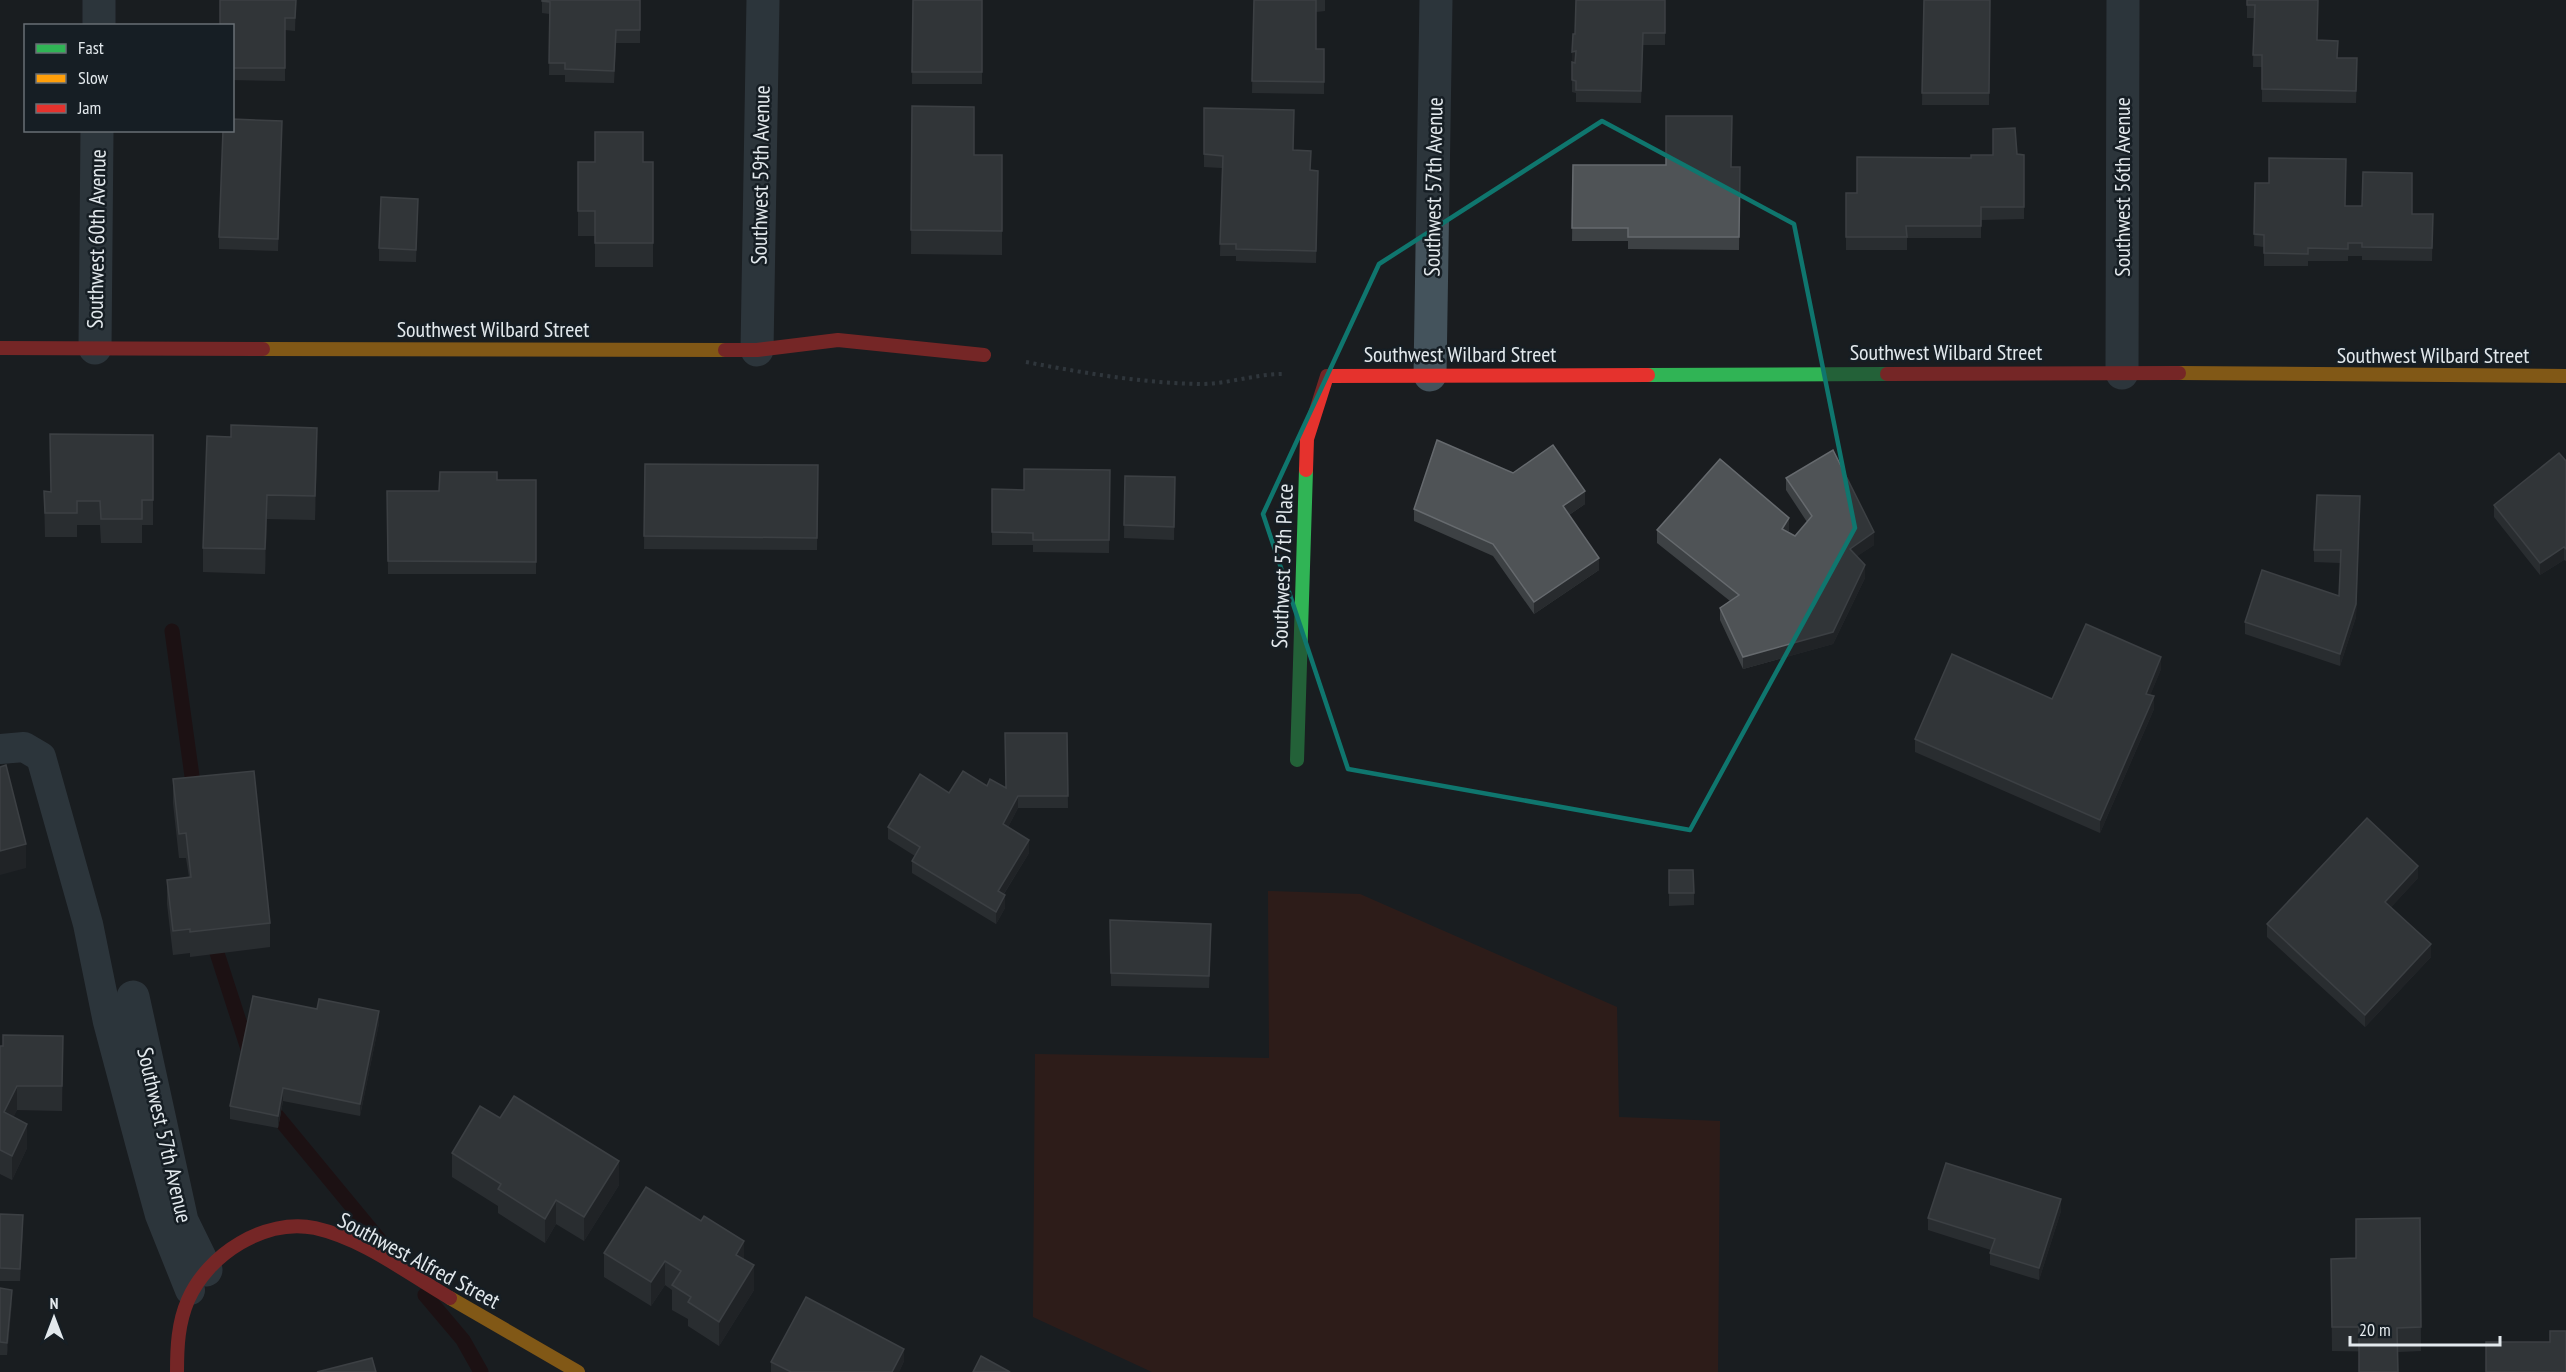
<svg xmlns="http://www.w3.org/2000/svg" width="2566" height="1372" font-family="'PT Sans Narrow',sans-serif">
<rect width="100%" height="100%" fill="#1a1d20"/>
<path fill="#461c11" d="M1268,891L1360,894L1617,1007L1619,1117L1720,1121L1718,1372H1152L1033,1317L1035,1054L1269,1058Z"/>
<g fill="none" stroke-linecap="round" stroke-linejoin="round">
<g stroke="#200303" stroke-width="15">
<path d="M172,631L195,798"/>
<path d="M214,934L217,953L250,1055"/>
<path d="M268,1105L387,1249"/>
<path d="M425,1295L463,1340L481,1372"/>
</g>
<path stroke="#4b565d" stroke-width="4" stroke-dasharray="3 4.5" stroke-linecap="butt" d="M1026,362C1084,373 1141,383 1201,384C1228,384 1255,374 1283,374"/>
<path stroke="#44535c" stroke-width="30" d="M0,749L24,747L41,757L88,924L108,1022L141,1146L160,1215L190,1290"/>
<g stroke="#44535c" stroke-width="33">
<path d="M99,26V0"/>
<path d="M95,348L97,130"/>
<path d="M757,350L763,0"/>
<path d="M2122,373L2123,0"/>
<path d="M1430,375L1436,0"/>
<path d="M133,997L182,1221L206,1270"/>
</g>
<g stroke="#30b455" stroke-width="14">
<path d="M1648,375L1887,374"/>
<path d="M1297,760L1306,470"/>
</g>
<g stroke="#ff9f0a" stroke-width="14">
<path d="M263,349L725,350"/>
<path d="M2179,373L2566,376"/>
<path d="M450,1298L578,1372"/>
</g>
<g stroke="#e5322d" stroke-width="14">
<path d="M0,348L263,349"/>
<path d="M725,350H757L838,340L984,355"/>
<path d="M1887,374L2179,373"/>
<path d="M1306,470L1307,439L1327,376L1648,375"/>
<path d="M177,1372C177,1347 178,1323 188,1300C208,1254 265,1218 315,1228C364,1239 407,1273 450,1298"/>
</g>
</g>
<g fill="#3d4144">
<path d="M296,0L295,31L285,30V81L232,80V26Z"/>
<path d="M542,0H640V43H616L614,83L565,82V75H549L550,14L542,13Z"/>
<path d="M913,0H982V84H912Z"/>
<path d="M1254,0H1325V11L1316,12V49H1324V94L1252,93Z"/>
<path d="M1665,0V45H1643L1641,103L1576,102V93L1572,92V62L1575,34Z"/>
<path d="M1924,0H1990L1989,105H1922Z"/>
<path d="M2247,0L2317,40L2338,58L2357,71L2356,103L2262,102V67H2253L2254,18H2247Z"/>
<path d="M912,106L974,155H1002V255L911,254Z"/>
<path d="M1204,108L1293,150L1310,170L1318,171L1316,263L1236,261V256H1220L1222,168L1204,167Z"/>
<path d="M282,121L278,251L219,249V237Z"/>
<path d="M2017,154L2024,155V219L1981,220V238H1907V250H1846V193H1857L1971,158Z"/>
<path d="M578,162H653V267H595V236H578Z"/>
<path d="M1573,165L1740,167L1739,250L1628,249V241H1572Z"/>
<path d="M2255,183L2345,206L2412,214H2433L2432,261L2362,260V256H2348V261H2308V266H2264V247L2254,246Z"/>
<path d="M418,199L416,262L379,261V248Z"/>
<path d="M153,435V525H142V543H101L100,525H77V537H45L44,491L51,492Z"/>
<path d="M317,452L315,520L267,519L265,574L203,572V548Z"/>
<path d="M2566,461V561L2564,560L2540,575L2494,517V505Z"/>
<path d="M645,464L818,465L817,550L644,549Z"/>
<path d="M1110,470L1109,553L1033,552V545H992V489L1024,490Z"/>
<path d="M1513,473L1585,504L1569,515L1599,570L1534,614L1493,556L1414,521V509Z"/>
<path d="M1125,476L1175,477L1174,540L1124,538Z"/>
<path d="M1786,478L1874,545L1857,556L1865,578L1833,644L1743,669L1720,620V608L1730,601L1657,543V530H1789L1788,532L1795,536L1807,522L1786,490Z"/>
<path d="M497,480H536V574H388L387,491H439Z"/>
<path d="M2360,496L2356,617L2340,666L2245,634V622L2339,596L2341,563L2314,562V550Z"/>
<path d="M2161,669L2150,695L2154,709L2100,833L1915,752V739L2052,699Z"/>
<path d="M1067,733L1068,808H1018L1008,827L1029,853L1004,894L1005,908L996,924L912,873V861L915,856L888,839V827L949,793L987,786L1006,788Z"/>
<path d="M173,779L270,923V947L190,957V953L173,955L167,904V880L189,877L186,858H179L173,803Z"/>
<path d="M1669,870L1694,893V905L1669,906Z"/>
<path d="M2418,878L2391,907L2431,957L2365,1027L2267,937V924Z"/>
<path d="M1110,920L1211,937L1209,988L1111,986Z"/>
<path d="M379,1023L360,1116L283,1101L278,1128L230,1119V1106Z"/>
<path d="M63,1036L62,1111L17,1110L13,1117L27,1148L12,1180L0,1174V1046Z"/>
<path d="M500,1118L619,1185L584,1241L556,1224L545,1243L498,1213V1206L452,1177V1153Z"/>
<path d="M2061,1211L2039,1280L1990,1265V1253L1991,1250L1928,1230V1218Z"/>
<path d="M0,1214L23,1227L20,1281H0Z"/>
<path d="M2420,1218L2421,1351L2398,1352L2332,1351L2331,1259L2356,1258Z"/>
<path d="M604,1253L744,1259L754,1290L719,1346L688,1326V1319L672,1310V1290L665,1285L651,1306L604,1277Z"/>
<path d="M0,1288L12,1302L7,1355H0Z"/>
<path d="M904,1361L899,1372H771V1362Z"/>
</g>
<g fill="#282b2e">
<path d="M1576,51V63L1572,64V52Z"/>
<path d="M317,428V452L315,520V496Z"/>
<path d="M1585,491V504L1563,519V506Z"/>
<path d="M267,495V519L265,574V549Z"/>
<path d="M2360,509L2356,617L2340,666V654Z"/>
<path d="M1789,518V530L1782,541V529Z"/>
<path d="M1874,532V545L1850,561V549Z"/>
<path d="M2564,547V560L2540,575V563Z"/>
<path d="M1599,558V570L1534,614V602Z"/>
<path d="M1865,565V578L1833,644L1743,669V657Z"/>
<path d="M2161,657V669L2146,706V694Z"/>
<path d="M2154,696V709L2100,833V820Z"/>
<path d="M1018,796V808L1003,837V824Z"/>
<path d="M1029,840V853L998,903V891Z"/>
<path d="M26,844V868L0,875V851Z"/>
<path d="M2418,866V878L2385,914V902Z"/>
<path d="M1005,895V908L996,924V912Z"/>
<path d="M2431,944V957L2365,1027V1015Z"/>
<path d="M379,1011V1023L360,1116V1104Z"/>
<path d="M17,1086V1110L4,1136V1112Z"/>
<path d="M283,1088V1101L278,1128V1116Z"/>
<path d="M27,1124V1148L12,1180V1156Z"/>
<path d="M619,1161V1185L584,1241V1217Z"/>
<path d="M2061,1199V1211L2039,1280V1268Z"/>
<path d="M556,1200V1224L545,1243V1219Z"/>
<path d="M23,1215V1227L20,1281V1269Z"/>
<path d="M744,1241V1265L736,1255Z"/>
<path d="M665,1261V1285L651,1306V1282Z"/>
<path d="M754,1265V1290L719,1346V1322Z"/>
<path d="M12,1290V1302L7,1355V1343Z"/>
<path d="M904,1349V1361L899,1372H892Z"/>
</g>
<g fill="#4f5356" stroke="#666a6e" stroke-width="1.5">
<path d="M220,0H296L295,18H285V68H232V26H220Z"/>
<path d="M542,0H640V30H616L614,71L565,69V63H549L550,2L542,1Z"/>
<path d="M913,0H982V72H912Z"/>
<path d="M1254,0H1316V49H1324V82L1252,81Z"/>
<path d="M1576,0H1665V33H1643L1641,91L1576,90V81L1572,80V62L1575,63L1576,51L1572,52L1573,34H1575Z"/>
<path d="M1924,0H1990L1989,93H1922Z"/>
<path d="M2247,0H2318L2317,40L2338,41L2337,58H2357L2356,91L2262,89V55H2253L2255,5H2247Z"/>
<path d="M912,106L974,107V155H1002V231L911,230Z"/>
<path d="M1204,108L1294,110L1293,150L1311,151L1310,170L1318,171L1316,251L1236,249V244H1220L1223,156L1204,154Z"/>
<path d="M1666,116H1732L1731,167H1740L1739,237H1628V228H1572L1573,165H1666Z"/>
<path d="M232,119L282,121L278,239L219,237L223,130H232Z"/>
<path d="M2015,128L2017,154L2024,155V207H1981V226H1906L1907,237H1846V193H1857V157L1971,158V155H1993V129Z"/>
<path d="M595,132H643V162H653V243H595V211H578V162H595Z"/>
<path d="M2269,158L2346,159L2345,206H2362L2363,172L2412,173V214H2433L2432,248L2362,247V243H2348V249L2308,248V254L2264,253V235L2254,234L2255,183H2269Z"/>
<path d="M381,197L418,199L416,250L379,248Z"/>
<path d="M231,425L317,428L315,496L267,495L265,549L203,548L207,436L231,437Z"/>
<path d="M50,434L153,435V500H142V519H101L100,501H77V513H45L44,491L51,492Z"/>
<path d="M1437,440L1513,473L1553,445L1585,491L1563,506L1599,558L1534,602L1493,544L1414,509Z"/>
<path d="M1833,450L1874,532L1850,549L1865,565L1833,632L1743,657L1720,608L1739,595L1657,530L1720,459L1789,518L1782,529L1795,536L1812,516L1786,478Z"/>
<path d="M2559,453L2566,461V549L2564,547L2540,563L2494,505Z"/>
<path d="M645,464L818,465L817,538L644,536Z"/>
<path d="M1024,469L1110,470L1109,540H1033V533L992,532V489L1024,490Z"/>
<path d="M440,472H497V480H536V562L388,561L387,491H439Z"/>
<path d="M1125,476L1175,477L1174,527L1124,525Z"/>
<path d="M2317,495L2360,496L2356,604L2340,654L2245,622L2262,570L2339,596L2341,550H2314Z"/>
<path d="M2086,624L2161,657L2146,694L2154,696L2100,820L1915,739L1952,654L2052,699Z"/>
<path d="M1005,733H1067L1068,796H1018L1003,824L1029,840L998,891L1005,895L996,912L912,861L920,847L888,827L920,774L949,793L963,771L987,786L990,779L1006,788Z"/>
<path d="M6,765L26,844L0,851V767Z"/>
<path d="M254,771L270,923L190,932V929L173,931L167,880L191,877L186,833L179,834L173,779Z"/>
<path d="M2367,818L2418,866L2385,902L2431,944L2365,1015L2267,924Z"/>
<path d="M1669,870H1693L1694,893H1669Z"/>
<path d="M1110,920L1211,924L1209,976L1111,973Z"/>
<path d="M253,996L317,1009L319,999L379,1011L360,1104L283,1088L278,1116L230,1106Z"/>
<path d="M3,1035L63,1036L62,1086H17L4,1112L27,1124L12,1156L0,1150V1046H3Z"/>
<path d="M514,1096L619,1161L584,1217L556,1200L545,1219L498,1189L501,1184L452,1153L480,1106L500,1118Z"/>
<path d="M1946,1163L2061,1199L2039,1268L1990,1253L1995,1239L1928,1218Z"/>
<path d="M646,1187L701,1221L704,1216L744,1241L736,1255L754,1265L719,1322L688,1302L691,1297L672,1285L681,1271L665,1261L651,1282L604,1253Z"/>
<path d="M0,1214L23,1215L20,1269L0,1268Z"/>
<path d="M2420,1218L2421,1327L2397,1328L2398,1372H2359V1327H2332L2331,1259L2356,1258V1219Z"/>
<path d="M0,1288L12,1290L7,1343L0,1342Z"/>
<path d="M806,1297L904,1349L892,1372H791L771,1362Z"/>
<path d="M2550,1331H2566V1372H2486V1342H2550Z"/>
<path d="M981,1356L1010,1372H973Z"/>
<path d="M372,1358L376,1372H317Z"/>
</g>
<path d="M0 0H2566V1372H0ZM1602,121L1794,224L1855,528L1690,830L1348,769L1263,514L1379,264Z" fill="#1a1d20" fill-opacity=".55" fill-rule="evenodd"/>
<path fill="none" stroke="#0f766e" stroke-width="4.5" stroke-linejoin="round" d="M1602,121L1794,224L1855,528L1690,830L1348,769L1263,514L1379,264Z"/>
<g text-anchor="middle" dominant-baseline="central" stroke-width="5" stroke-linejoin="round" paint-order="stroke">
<g font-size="22" fill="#e3e9ed" stroke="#161e24">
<text transform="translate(760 175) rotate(-89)">Southwest 59th Avenue</text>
<text transform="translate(1433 187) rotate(-89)">Southwest 57th Avenue</text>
<text transform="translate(2122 187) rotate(-90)">Southwest 56th Avenue</text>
<text transform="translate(96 239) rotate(-89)">Southwest 60th Avenue</text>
<text x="493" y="329">Southwest Wilbard Street</text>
<text x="1946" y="352">Southwest Wilbard Street</text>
<text x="1460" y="354">Southwest Wilbard Street</text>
<text x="2433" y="355">Southwest Wilbard Street</text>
<text transform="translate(1282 566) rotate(-88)">Southwest 57th Place</text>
<text transform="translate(165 1135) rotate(77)">Southwest 57th Avenue</text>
<text transform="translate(419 1260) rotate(28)">Southwest Alfred Street</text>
</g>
</g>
<rect x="24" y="24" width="210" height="108" fill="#161e24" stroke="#686f74" stroke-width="1.5"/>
<rect x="36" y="44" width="30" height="9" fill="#30b455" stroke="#686f74" stroke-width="1.5"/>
<text x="78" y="54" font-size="18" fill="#e3e9ed">Fast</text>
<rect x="36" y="74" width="30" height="9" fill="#ff9f0a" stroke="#686f74" stroke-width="1.5"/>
<text x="78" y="84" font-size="18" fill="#e3e9ed">Slow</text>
<rect x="36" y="104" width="30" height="9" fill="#e5322d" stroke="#686f74" stroke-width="1.5"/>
<text x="78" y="114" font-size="18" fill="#e3e9ed">Jam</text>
<g transform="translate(54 1318)" stroke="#161e24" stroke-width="4.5" paint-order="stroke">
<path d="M0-4.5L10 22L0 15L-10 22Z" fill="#e3e9ed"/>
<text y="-9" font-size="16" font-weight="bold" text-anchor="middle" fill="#e3e9ed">N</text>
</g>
<path d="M2350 1336v9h150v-9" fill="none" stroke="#e3e9ed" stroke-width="3"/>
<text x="2359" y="1336" font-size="18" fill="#e3e9ed" stroke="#161e24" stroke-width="4.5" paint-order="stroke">20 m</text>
</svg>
